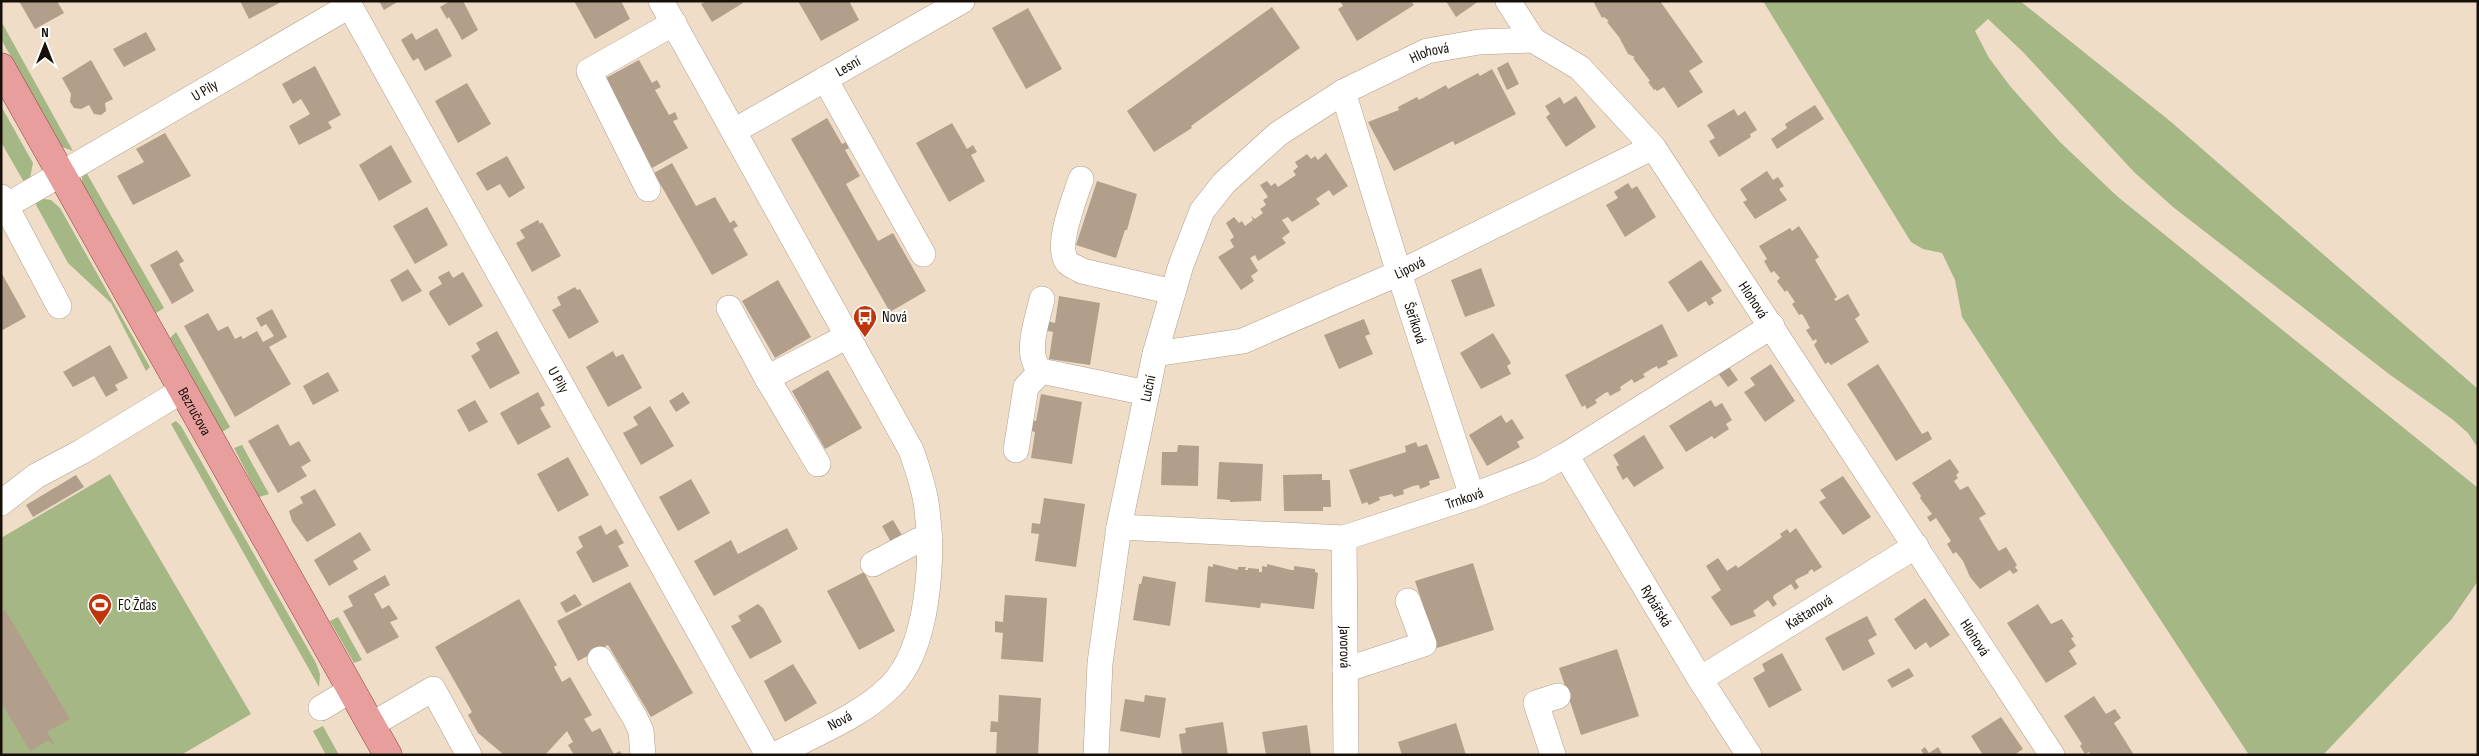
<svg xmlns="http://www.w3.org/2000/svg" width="2479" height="756" font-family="'Sofia Sans Condensed',sans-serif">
<rect width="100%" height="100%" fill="#efddc8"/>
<g fill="#a6b786">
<path d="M1763,1H2020L2170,121L2478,389V448L2468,433L2452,419L2389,374L2173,207L2134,172L2023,52L1988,19L1975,31L1989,58L2010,86L2060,142L2118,197L2478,488V581L2451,620L2323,755H2249L1962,317L1955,280L1942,253L1923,249L1911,242Z"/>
<path d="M1,21L73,151L62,147L1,39Z"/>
<path d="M1,106L33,163L30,178L25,184L1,142Z"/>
<path d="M86,172L164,308L156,313L82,184V176Z"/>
<path d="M44,199L51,200L60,208L150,367L146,371L111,303L68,263L35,203Z"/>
<path d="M176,332L230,427L222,432L170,338Z"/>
<path d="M176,421L181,426L316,663L320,674L319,687L171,424Z"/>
<path d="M242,445L269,494L259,497L234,448Z"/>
<path d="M110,474L251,714L181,755H1V538Z"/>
<path d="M338,617L362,660L354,663L330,621Z"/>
<path d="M323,726L339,755H326L313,731Z"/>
</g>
<g fill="#b19f8c">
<path d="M19,1H57L64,13L35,29Z"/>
<path d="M240,1H283L249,19Z"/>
<path d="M379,1H399L384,10Z"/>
<path d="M450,1H463L478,30L462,40L449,17L447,19L440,7Z"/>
<path d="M574,1H621L630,19L595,39Z"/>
<path d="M706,1H742L743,3L712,22L701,4Z"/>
<path d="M798,1H849L859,20L821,41Z"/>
<path d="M1340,1H1411L1414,5L1357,41L1338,9L1343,6Z"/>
<path d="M1446,1H1479L1456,17Z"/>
<path d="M1593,1H1660L1703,62L1689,71L1703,92L1678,108L1664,87L1657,91L1655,89L1654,90L1648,82L1650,81L1633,58L1635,57L1628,54L1619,37L1607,22L1609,21L1604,17L1602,18Z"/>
<path d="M1272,7L1300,48L1191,126L1192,128L1154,152L1127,111Z"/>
<path d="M1028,8L1062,69L1026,89L992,28Z"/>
<path d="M437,28L452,56L425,71L418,58L413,61L401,40L412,33L416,40Z"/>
<path d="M146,32L156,50L124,67L113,49Z"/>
<path d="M91,60L113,99L105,103L106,111L101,115L94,114L89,105L81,109L74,108L70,102L71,94L62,78Z"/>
<path d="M639,60L652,83L657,80L661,87L655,90L669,115L675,112L678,119L673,121L688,148L652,168L602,80Z"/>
<path d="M1508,62L1519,84L1507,90L1497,68Z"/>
<path d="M315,66L341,115L328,122L332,128L299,145L289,126L310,114L301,99L293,104L282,84Z"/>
<path d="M1492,69L1516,114L1455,145L1453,141L1394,171L1368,122L1399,110L1398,107L1417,97L1419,100L1446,85L1448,89L1478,73L1480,76Z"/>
<path d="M467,83L491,124L458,143L435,101Z"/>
<path d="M1576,96L1596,127L1566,147L1546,117L1550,114L1545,106L1560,97L1564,104Z"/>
<path d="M1815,105L1824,119L1777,149L1771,139L1787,128L1785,124Z"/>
<path d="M1734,109L1738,116L1745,111L1757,130L1750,134L1751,137L1719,157L1709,141L1715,138L1707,125Z"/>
<path d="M827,118L842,144L850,140L853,146L845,150L860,176L846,184L878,241L893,233L926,291L890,312L791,139Z"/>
<path d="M952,123L967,149L973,145L977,152L971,155L985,181L949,202L916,143Z"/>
<path d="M165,133L191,176L133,205L117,176L144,162L136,149Z"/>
<path d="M391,145L412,182L379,201L359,165Z"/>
<path d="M1326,153L1348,186L1333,196L1329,190L1323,194L1316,199L1320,204L1292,222L1288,217L1282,220L1290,232L1282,238L1286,243L1258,261L1255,255L1250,258L1258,271L1251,276L1254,281L1241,290L1218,257L1234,247L1230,240L1234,237L1226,223L1234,217L1239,223L1242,221L1245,226L1253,220L1251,216L1255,219L1263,213L1260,209L1266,205L1263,200L1268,197L1260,185L1267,181L1271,186L1275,183L1278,187L1296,175L1293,171L1298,167L1295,162L1300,159L1307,154L1311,159L1315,156L1318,160Z"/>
<path d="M507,156L525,188L509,198L500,184L487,191L476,173Z"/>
<path d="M672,163L696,206L715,197L730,223L734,220L738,226L733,229L748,255L712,275L654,173Z"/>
<path d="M1767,171L1773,180L1778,177L1784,186L1779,189L1787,200L1755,219L1743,202L1747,200L1740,189Z"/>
<path d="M1097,181L1137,194L1127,230H1125L1116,258L1076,245Z"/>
<path d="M1628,183L1632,189L1637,186L1656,217L1625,237L1606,205L1618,198L1614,192Z"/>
<path d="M427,207L448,245L415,264L393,226Z"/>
<path d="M538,220L540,224L542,222L561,256L532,272L516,243L525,238L520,230Z"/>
<path d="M1799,226L1819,257L1815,260L1837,297L1834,299L1836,301L1848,294L1860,315L1855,319L1869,342L1831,365L1828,362L1825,364L1814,345L1817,341L1816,339L1813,341L1806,330L1810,328L1804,317L1802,314L1799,315L1792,304L1795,302L1787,290L1785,292L1777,281L1780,278L1774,271L1771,273L1764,261L1767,259L1759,246L1790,228L1792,231Z"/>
<path d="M177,250L184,261L179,264L194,291L172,304L150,265Z"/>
<path d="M1701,260L1722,291L1711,298L1714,303L1709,306L1706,301L1688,312L1668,282Z"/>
<path d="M1481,268L1495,306L1465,317L1451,280Z"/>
<path d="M408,269L422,291L402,302L390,280Z"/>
<path d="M449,271L453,278L463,272L483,306L449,326L429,294L430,291L442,284L438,277Z"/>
<path d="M1,272L26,317L1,331Z"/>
<path d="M778,280L811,337L775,358L742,301Z"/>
<path d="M575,287L577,290L580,289L599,322L569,339L552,310L561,305L557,297Z"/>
<path d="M1059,296L1100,303L1090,365L1049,359L1053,332L1044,330L1046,321L1055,323Z"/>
<path d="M272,309L287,337L269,347L291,384L235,417L184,326L208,313L218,331L228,326L235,339L241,336L243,339L257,331L263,342L274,336L266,324L261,327L256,318Z"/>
<path d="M1364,319L1370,334L1365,336L1373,354L1339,369L1324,335Z"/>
<path d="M1662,324L1678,356L1667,361L1668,364L1658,369L1657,366L1653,368L1643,374L1645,377L1634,383L1632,379L1620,387L1621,390L1610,396L1608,392L1605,393L1595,400L1597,403L1587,409L1585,405L1582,407L1565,375Z"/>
<path d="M497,331L520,373L490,389L471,356L480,350L476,343Z"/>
<path d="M1493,333L1511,363L1507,366L1511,374L1481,389L1460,353Z"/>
<path d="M110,345L128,378L115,385L118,390L106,397L94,376L73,387L63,372Z"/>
<path d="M613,351L616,357L623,354L642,388L608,407L586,367Z"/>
<path d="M1771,364L1795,401L1765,422L1744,392L1755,385L1750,378Z"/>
<path d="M1878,364L1922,434L1928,431L1932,439L1896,461L1847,384Z"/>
<path d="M1729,367L1738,380L1728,387L1718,373Z"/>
<path d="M828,370L862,428L825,449L792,391Z"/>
<path d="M328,372L339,391L313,405L303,386Z"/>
<path d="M538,392L545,405L540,408L551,427L518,445L500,413Z"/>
<path d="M683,392L690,403L676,412L669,401Z"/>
<path d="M1041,394L1082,402L1072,464L1031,458L1035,432L1026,430L1027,419L1036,421Z"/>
<path d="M475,400L488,422L469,432L457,410Z"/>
<path d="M1711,400L1715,407L1722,403L1732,420L1726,424L1729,429L1714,439L1712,436L1686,452L1669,426Z"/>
<path d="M650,406L674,446L641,465L623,433L638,425L633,417Z"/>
<path d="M1501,415L1506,423L1512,419L1524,438L1517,442L1520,447L1487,466L1469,435Z"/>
<path d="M278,424L290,446L299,441L311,461L301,467L307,476L278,493L248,441Z"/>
<path d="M1644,435L1664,468L1634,487L1627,477L1623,480L1616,467L1619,465L1613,455Z"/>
<path d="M1416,442L1418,447L1427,444L1440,478L1429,481L1430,485L1420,489L1419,485L1413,486L1403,490L1404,494L1394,497L1392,494L1379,497L1380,500L1369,505L1367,502L1362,504L1349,470L1406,452L1405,446Z"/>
<path d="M1178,445L1199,446L1198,486L1161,485L1162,452H1177Z"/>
<path d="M568,457L589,495L558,512L537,474Z"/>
<path d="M1950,459L1959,472L1956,475L1958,478L1954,481L1960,490L1968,486L1986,514L1979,518L1996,547L1999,551L2006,547L2017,565L2015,567L2018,571L2013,574L2010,570L1980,589L1970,577L1963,561L1956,552L1953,554L1947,544L1951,541L1936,518L1930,522L1927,517L1932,514L1920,498L1921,496L1912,483Z"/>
<path d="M1219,462L1263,464L1261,501L1230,502V500L1217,499Z"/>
<path d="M1322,474V480H1330L1331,507H1323V511H1284L1283,475Z"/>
<path d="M76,475L84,487L33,517L26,505Z"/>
<path d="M1843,476L1871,517L1843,535L1819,502L1826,498L1820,490Z"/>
<path d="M691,479L710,513L678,531L659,497Z"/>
<path d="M315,489L336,525L307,542L292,521L289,511L303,503L300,497Z"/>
<path d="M1044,498L1085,504L1076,567L1035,561L1039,534L1031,533L1032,523L1040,524Z"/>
<path d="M893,520L903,537L892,544L882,526Z"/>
<path d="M601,525L606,535L616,529L624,543L618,546L629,566L593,583L576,552L583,547L578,537Z"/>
<path d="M787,528L798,549L714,596L694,561L731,540L738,554Z"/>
<path d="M1796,528L1822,567L1814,572L1812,569L1808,572L1809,573L1797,579L1795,581L1799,587L1795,590L1791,584L1774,595L1773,598L1777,604L1773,607L1768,600L1753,611L1756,616L1731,626L1711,597L1721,590L1706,566L1718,558L1727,571L1736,565L1738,568L1782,537L1780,534L1787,529L1790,533Z"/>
<path d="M360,532L371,550L353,561L358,569L329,586L314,560Z"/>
<path d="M1473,563L1494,630L1437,648L1415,581Z"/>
<path d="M1213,564L1238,570V567H1246L1245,570H1248V568L1259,569V572H1262V566L1267,567V564L1291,570H1294V566L1315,569V572L1318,573L1314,609L1261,603L1260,608L1205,602L1208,566L1213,567Z"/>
<path d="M864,572L895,631L859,650L827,591Z"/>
<path d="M385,575L390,585L374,594L382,609L389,605L398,619L390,622L399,637L367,654L343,611L353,606L348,596Z"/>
<path d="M1143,576L1176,582L1170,626L1133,620L1139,584H1141Z"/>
<path d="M630,582L693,693L651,717L608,645L578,661L557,621Z"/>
<path d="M575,594L582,605L566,613L560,603Z"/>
<path d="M1005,595L1047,598L1043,662L1001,659L1003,633L995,632V621L1003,622Z"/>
<path d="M1925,598L1950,635L1930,648L1926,642L1915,650L1894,619Z"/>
<path d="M519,599L557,665L554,667L562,682L570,677L592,715L584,719L592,732L600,728L614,754L620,751L622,755H574L568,745L573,742L567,731L545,755H504L478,733L468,715L472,712L435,647Z"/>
<path d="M758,604L763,608L782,642L750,659L731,626L741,621L738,616Z"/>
<path d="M2038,604L2051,624L2062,619L2074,637L2071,638L2076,646L2069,651L2077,664L2046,683L2007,623Z"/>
<path d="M5,610L70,719L47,732L54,743L52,744L49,740L30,751L1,702V612Z"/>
<path d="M1867,616L1877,635L1868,640L1875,654L1843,671L1825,638Z"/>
<path d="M1617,649L1639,716L1581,735L1559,668Z"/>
<path d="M1782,653L1802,690L1769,708L1753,678L1765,671L1762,664Z"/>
<path d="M793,664L817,703L785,722L764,681Z"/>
<path d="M1909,668L1914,676L1892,688L1887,680Z"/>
<path d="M999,695L1041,698L1038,755H996L997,732H990L991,721L998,722Z"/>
<path d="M1145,695L1166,698L1160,738L1120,731L1125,699L1144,702Z"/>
<path d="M2094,696L2106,714L2115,709L2121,718L2114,723L2134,755H2091L2089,752L2085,754L2080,746L2082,744L2064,716Z"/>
<path d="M2001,717L2023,749L2014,755H1983L1971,736Z"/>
<path d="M1223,722L1228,755H1182L1179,734L1186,733L1185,728Z"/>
<path d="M1456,723L1466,755H1402L1398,742Z"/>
<path d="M1307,725L1311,755H1266L1262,732Z"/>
<path d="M1925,747L1929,753L1938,747L1943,755H1924L1921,750Z"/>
</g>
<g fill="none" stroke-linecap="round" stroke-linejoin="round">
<g stroke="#b09f8b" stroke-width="26">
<g id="minor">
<path id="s1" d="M347,1L768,755"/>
<path d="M661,1L911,450C917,467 923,484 926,502C934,554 930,648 890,687C860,717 812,735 775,755"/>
<path d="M1508,1L1533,40"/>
<path d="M825,79L923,254"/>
<path id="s2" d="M1343,92L1399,273L1472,496"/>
<path id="s3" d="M734,131L962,1"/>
<path d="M1081,179C1075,197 1054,248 1068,263C1071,266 1078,268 1082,271L1173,292"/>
<path d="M648,189L589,71L674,23"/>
<path d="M1,197L59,306"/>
<path id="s4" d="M6,206L349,6"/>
<path d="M1042,299C1038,319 1023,355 1041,371L1147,393"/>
<path d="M729,308L767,378L818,464"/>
<path id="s5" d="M1155,354L1243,341L1399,273L1653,147"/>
<path d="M767,378L848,336"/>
<path d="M1016,450L1026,387L1041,371"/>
<path id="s6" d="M1566,455L1700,679L1749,755"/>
<path d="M1,503L36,476L81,452L183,390"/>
<path id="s7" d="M1119,527L1344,538L1472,496L1539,470L1566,455L1772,326"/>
<path id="s8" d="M1344,538L1346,755"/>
<path d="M873,564L917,541L930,537"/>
<path d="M600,659L635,718L641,731L643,755"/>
<path d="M1345,670L1424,644L1408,601"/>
<path id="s9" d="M1700,679L1916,546"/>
<path d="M321,708L351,690"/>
<path d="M371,725L433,689L469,755"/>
<path id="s10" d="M1096,755L1100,663L1119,527L1155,354L1181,265L1202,211L1224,183L1278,134L1343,92L1427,51L1479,42L1533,40L1580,68L1653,147L2052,755"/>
<path d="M1553,755L1536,703L1558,696"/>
</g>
</g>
<g stroke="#95423f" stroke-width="29">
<g id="major">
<path id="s11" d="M1,67L388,755"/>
</g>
</g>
<use href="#minor" stroke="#fff" stroke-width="25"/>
<use href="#major" stroke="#e89e9d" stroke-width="28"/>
</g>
<defs>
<g id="bus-pin" transform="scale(1.25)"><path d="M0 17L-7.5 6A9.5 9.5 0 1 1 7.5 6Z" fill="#bf360d" stroke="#fff"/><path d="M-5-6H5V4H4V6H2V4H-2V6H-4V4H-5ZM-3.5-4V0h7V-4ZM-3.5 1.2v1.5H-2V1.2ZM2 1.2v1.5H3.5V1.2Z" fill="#fff"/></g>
<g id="stadium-pin" transform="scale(1.25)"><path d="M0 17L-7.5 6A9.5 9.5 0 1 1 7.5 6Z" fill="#bf360d" stroke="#fff"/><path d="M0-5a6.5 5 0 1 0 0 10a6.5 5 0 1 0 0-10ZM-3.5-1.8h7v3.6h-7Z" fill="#fff"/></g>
</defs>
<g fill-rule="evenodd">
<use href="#bus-pin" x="865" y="317"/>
<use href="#stadium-pin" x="100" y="605"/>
</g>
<g text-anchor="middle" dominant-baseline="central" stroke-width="4" stroke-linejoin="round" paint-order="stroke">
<g font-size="15" fill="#161009" stroke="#fff">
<text stroke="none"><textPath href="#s10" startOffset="838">Hlohová</textPath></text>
<text stroke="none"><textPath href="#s3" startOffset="131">Lesní</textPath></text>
<text stroke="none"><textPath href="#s4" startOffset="230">U Pily</textPath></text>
<text stroke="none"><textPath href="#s5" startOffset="271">Lipová</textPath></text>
<text stroke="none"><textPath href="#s10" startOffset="1288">Hlohová</textPath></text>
<text stroke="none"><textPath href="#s2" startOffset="242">Šeříková</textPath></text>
<text stroke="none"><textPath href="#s1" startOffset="434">U Pily</textPath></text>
<text stroke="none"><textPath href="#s10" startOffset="371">Luční</textPath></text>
<text stroke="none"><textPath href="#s11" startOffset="395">Bezručova</textPath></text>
<text stroke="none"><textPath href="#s7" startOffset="352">Trnková</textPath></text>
<text stroke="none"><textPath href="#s6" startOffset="176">Rybářská</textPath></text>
<text stroke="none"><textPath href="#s9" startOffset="128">Kaštanová</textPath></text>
<text stroke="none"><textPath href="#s10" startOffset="1692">Hlohová</textPath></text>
<text stroke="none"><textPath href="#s8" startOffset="109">Javorová</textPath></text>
<text transform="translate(840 721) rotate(-28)">Nová</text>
</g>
<g font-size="15" fill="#161009" stroke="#fff" text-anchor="start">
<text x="882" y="317">Nová</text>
<text x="118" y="605">FC Žďas</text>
</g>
</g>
<rect width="2479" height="756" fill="none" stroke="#161009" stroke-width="5"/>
<g transform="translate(45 45)" stroke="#ffffff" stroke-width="4" paint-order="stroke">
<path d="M0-4L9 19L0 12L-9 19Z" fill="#161009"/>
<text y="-8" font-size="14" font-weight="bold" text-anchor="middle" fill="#161009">N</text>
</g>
</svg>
